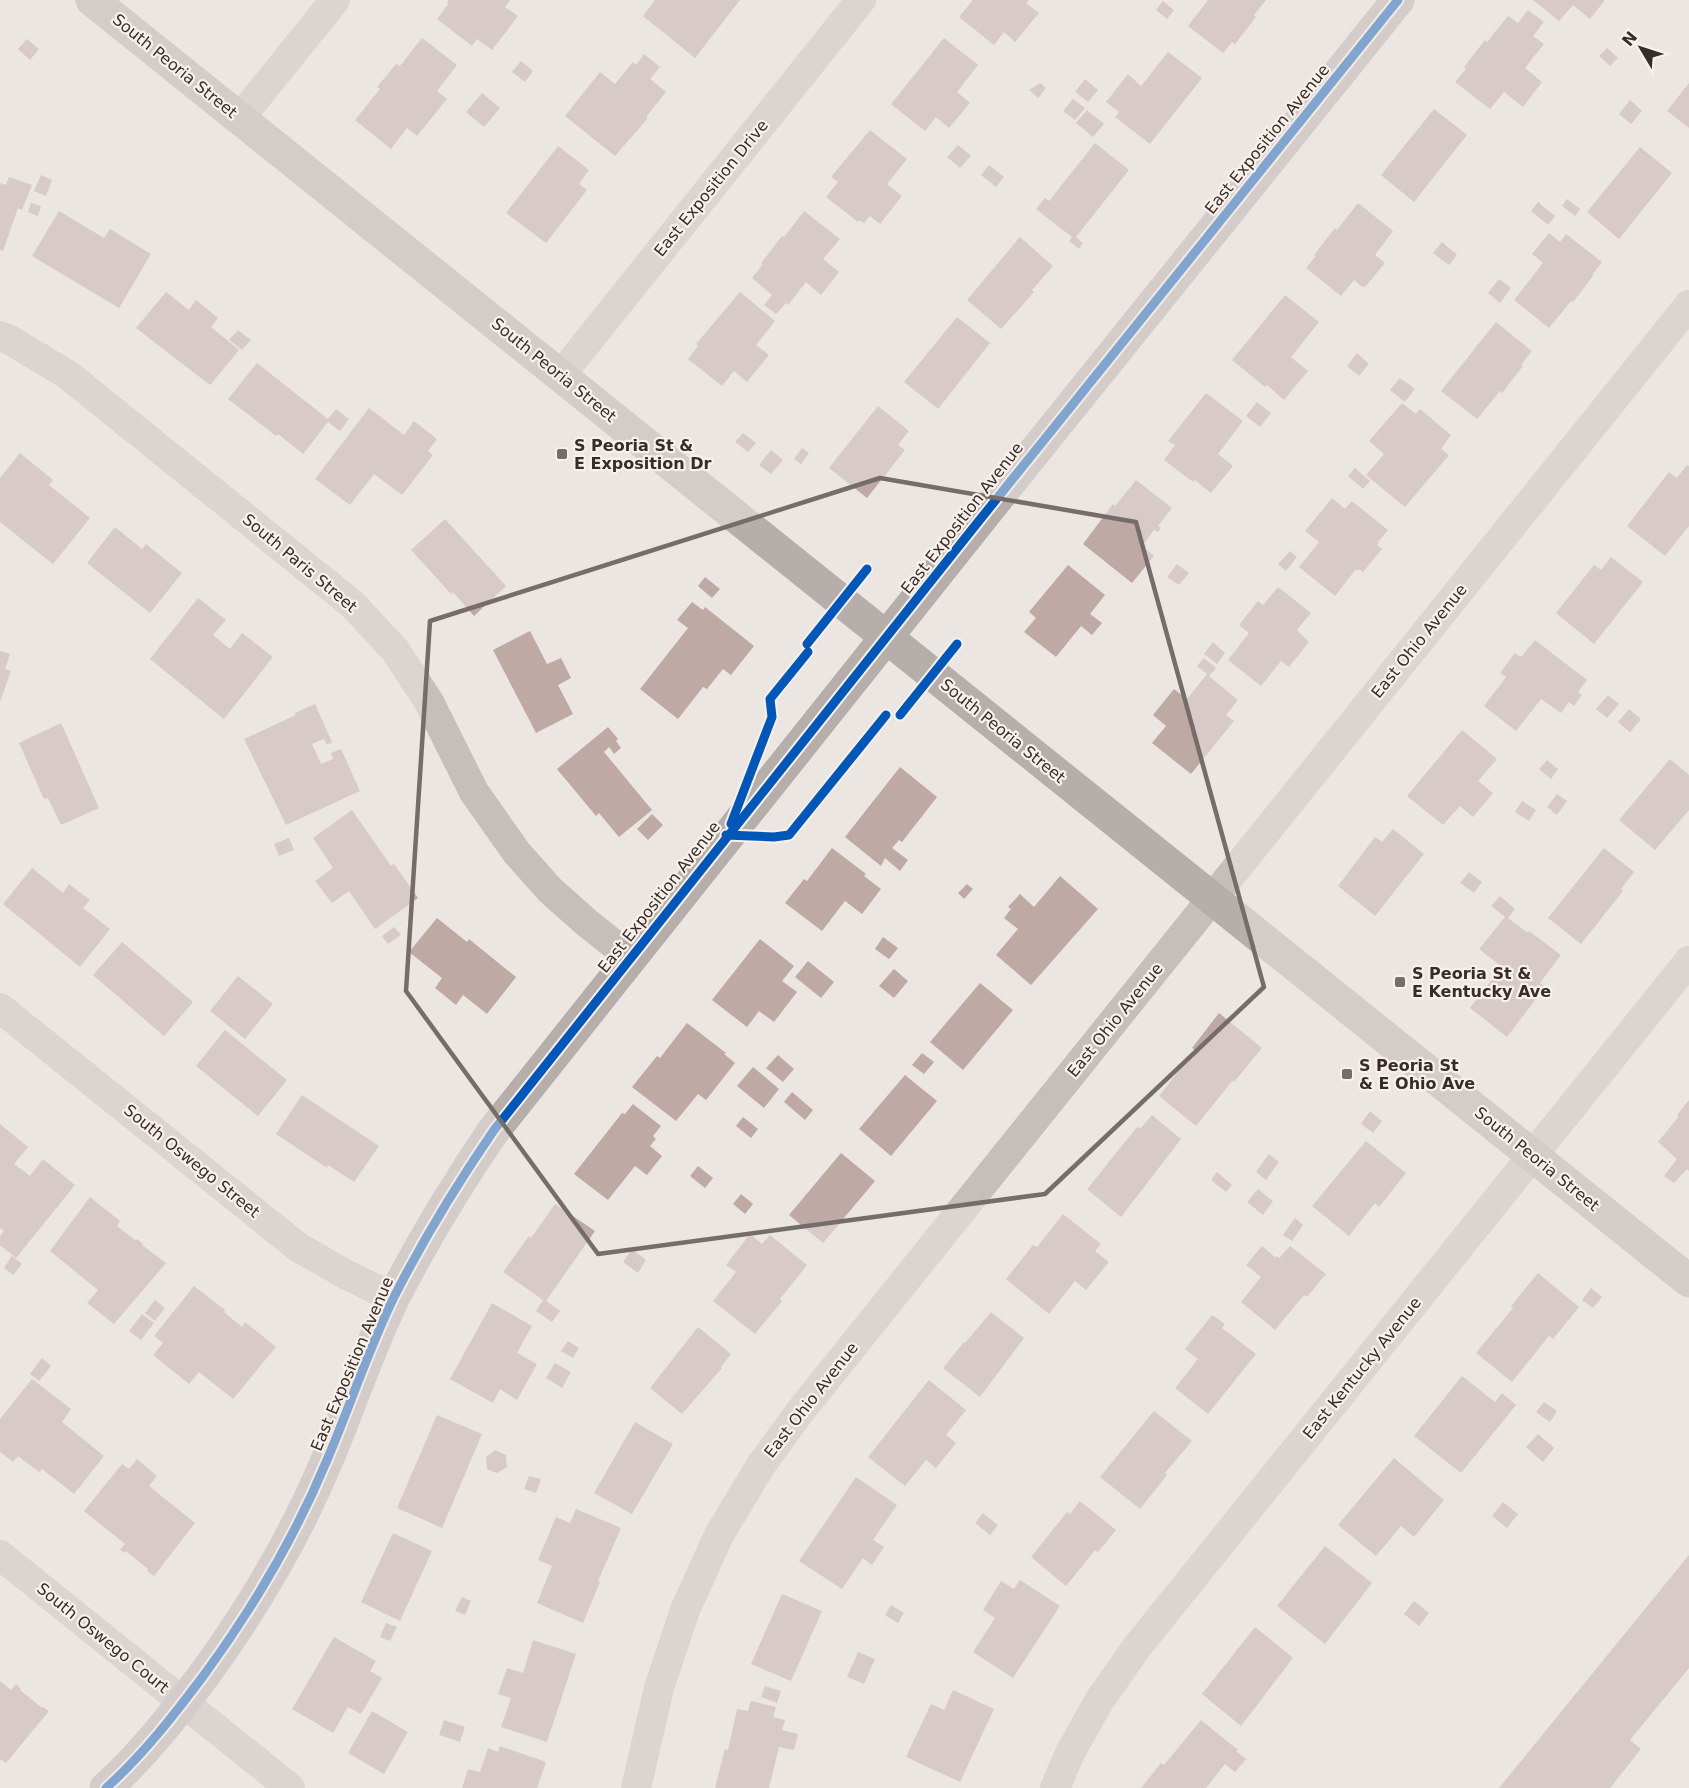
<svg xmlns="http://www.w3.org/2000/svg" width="1689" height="1788" font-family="'DejaVu Sans',sans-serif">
<rect width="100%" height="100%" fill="#ece6e2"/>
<g fill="#bea9a5">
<path d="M449,0H510L505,7L518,16L492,50L477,39L472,46L437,19L448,4L447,3Z"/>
<path d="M655,0H740L695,58L643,16Z"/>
<path d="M973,0H1029L1026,3L1039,13L1015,42L1004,32L994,45L959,17Z"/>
<path d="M1208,0H1266L1254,15L1256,17L1235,44L1232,42L1223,53L1188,26Z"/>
<path d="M1533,0H1605L1590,19L1573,5L1559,21Z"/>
<path d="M1163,1L1174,10L1167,19L1156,10Z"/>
<path d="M1528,10L1544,22L1533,36L1544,44L1525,68L1542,82L1523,107L1504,92L1490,109L1455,82L1466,69L1464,67L1485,40L1487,42L1508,16L1518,23Z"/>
<path d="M422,38L457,65L437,91L447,99L417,136L407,128L391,149L355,120L380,89L377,87L396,64L400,66Z"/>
<path d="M944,38L978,65L957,92L970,103L949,128L936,117L925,131L891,104Z"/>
<path d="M27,39L39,49L30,60L18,49Z"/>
<path d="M1607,48L1618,58L1610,66L1599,56Z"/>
<path d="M1168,52L1202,78L1150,144L1115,117L1119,112L1106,102L1128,74L1141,86Z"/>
<path d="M644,54L660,67L650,79L666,92L646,117L648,118L615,156L565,116L600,72L615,84L633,62L636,65Z"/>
<path d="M521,61L533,71L525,82L512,72Z"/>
<path d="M1085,79L1098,90L1088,102L1075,92Z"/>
<path d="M1040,83L1046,88L1038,98L1029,90Z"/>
<path d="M1689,83V128L1667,111Z"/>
<path d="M482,93L500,108L484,127L466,112Z"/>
<path d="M1073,99L1085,108L1075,120L1063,111Z"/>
<path d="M1630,100L1642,111L1631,124L1619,114Z"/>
<path d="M1434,109L1467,135L1414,202L1381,175Z"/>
<path d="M1087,110L1104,124L1093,137L1076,123Z"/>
<path d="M870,130L907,159L887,184L902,196L880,224L870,216L864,223L859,220L858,222L826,197L838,182L831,177Z"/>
<path d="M1095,143L1129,170L1076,237L1083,243L1079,249L1069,241L1072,237L1036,209L1045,198L1049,201Z"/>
<path d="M958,145L971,156L960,168L947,157Z"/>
<path d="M558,146L589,170L579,184L587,190L546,243L506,213Z"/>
<path d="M1640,147L1672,173L1619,239L1587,212Z"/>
<path d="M989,165L1004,177L996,187L981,175Z"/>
<path d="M41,175L52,180L46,196L34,191Z"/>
<path d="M9,177L32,185L22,210L18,208L3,251L0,250V183L6,185Z"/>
<path d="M1567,199L1580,209L1575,216L1562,206Z"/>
<path d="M1538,202L1555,216L1548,225L1531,211Z"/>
<path d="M31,203L41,206L38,216L28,212Z"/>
<path d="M1358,203L1393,231L1375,255L1384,262V264L1366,286L1362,287L1354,280L1341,296L1306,268L1316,256L1314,255L1335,228L1337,230Z"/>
<path d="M59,211L104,238L110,229L151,254L119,308L32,256Z"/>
<path d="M804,211L840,239L823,259L839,272L821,295L806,282L788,305L786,303L776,314L764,305L772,295L752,278L763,264L761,263L782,236L784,237Z"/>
<path d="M1549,233L1560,242L1566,234L1602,262L1592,275L1593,276L1573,302L1571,301L1549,328L1514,300L1543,263L1532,254Z"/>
<path d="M1020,237L1053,266L1032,290L1034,292L1001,329L967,300Z"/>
<path d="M1442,242L1457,255L1449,265L1433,253Z"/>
<path d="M1499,279L1511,288L1500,303L1488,293Z"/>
<path d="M166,292L189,310L196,300L218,318L211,327L239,350L210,385L136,328Z"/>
<path d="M740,292L775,321L756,345L769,355L747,382L734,371L722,386L688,359L698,346L696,344Z"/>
<path d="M1285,295L1319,322L1291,357L1308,371L1284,400L1267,385L1265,387L1232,360Z"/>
<path d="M957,317L990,343L938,409L904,382Z"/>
<path d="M1496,322L1532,351L1521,365L1523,366L1502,393L1500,391L1477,419L1441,391Z"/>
<path d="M238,330L251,340L242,350L229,340Z"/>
<path d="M1357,353L1369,364L1359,376L1347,366Z"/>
<path d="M257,363L328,419L336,409L349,419L340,431L328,422L303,454L278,434L276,436L228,399Z"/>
<path d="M1400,378L1415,389L1405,402L1390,390Z"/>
<path d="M1206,393L1243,421L1218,454L1233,466L1211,493L1195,480L1193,482L1164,460L1175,445L1168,441Z"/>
<path d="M1257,402L1271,413L1260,427L1246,416Z"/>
<path d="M1402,403L1416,414L1420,409L1451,435L1441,449L1449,455L1405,507L1366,475L1384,454L1369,441Z"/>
<path d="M878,406L909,431L898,445L905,450L867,498L829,468Z"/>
<path d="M369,408L404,435L414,421L437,439L428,451L433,455L402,495L374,474L350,505L315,479Z"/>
<path d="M743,433L756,443L748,452L735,442Z"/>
<path d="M802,448L809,453L801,464L794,459Z"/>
<path d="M771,450L783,460L771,474L759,465Z"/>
<path d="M20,453L53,480L49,485L90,518L53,564L0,522V478Z"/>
<path d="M1687,465L1689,466V526L1665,556L1627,526L1669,472L1677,478Z"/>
<path d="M1355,468L1370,481L1363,489L1348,476Z"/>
<path d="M1136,480L1172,508L1158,526L1161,528L1158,532L1154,530L1142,546L1154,556L1132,583L1083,544L1113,504L1115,506Z"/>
<path d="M1332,498L1345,509L1352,501L1388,530L1378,542L1379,543L1377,545L1382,549L1363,572L1359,569L1358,571L1356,569L1335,596L1299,567L1319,542L1305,531Z"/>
<path d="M445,519L506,586L474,616L453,592L451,594L411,550Z"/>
<path d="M115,527L142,549L146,544L182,573L150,613L87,563Z"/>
<path d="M1290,551L1297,557L1286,571L1278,564Z"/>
<path d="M1611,557L1643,582L1594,644L1556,613L1594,565L1601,570Z"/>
<path d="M1177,564L1189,573L1179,585L1167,577Z"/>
<path d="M1068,565L1105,595L1090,614L1102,623L1092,635L1081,626L1056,657L1024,632L1036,618L1029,612Z"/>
<path d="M705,577L720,589L712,598L698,586Z"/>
<path d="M1278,587L1311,613L1297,630L1309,642L1289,667L1281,661L1261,686L1228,660L1249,633L1239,625L1258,601L1263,605Z"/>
<path d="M198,598L226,620L213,635L230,649L242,633L273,657L224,719L150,659Z"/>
<path d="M692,602L703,610L705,607L754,646L731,675L723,669L707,689L703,687L678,719L640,689L688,628L677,620Z"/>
<path d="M530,631L547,664L561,658L571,678L558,685L573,714L536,733L493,650Z"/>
<path d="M1535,640L1587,680L1578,692L1582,695L1574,706L1569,702L1561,713L1541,699L1516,731L1484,706L1506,677L1500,673L1514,654L1515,653L1521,657Z"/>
<path d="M1213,642L1225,653L1217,664L1204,654Z"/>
<path d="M0,651L10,654L5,669L11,671L0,702Z"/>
<path d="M1204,658L1216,668L1209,676L1238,700L1226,715L1234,721L1191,774L1152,743L1166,726L1153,715L1174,689L1187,699L1207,674L1197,666Z"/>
<path d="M1608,695L1619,704L1607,718L1596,709Z"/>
<path d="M315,704L332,742L327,745L324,739L312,744L321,764L333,759L331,753L341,749L360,791L286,825L244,739L296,715L295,713Z"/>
<path d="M1629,709L1641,719L1630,732L1618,722Z"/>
<path d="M61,723L99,808L61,825L48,798L44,799L19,743Z"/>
<path d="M608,727L618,739L616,741L621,748L614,754L609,747L604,752L652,810L619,837L599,813L596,816L557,769Z"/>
<path d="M1462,730L1497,759L1478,781L1493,793L1473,817L1460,806L1443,825L1407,796Z"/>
<path d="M1670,759L1689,775V810L1655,850L1619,820Z"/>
<path d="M1547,760L1558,769L1551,779L1539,769Z"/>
<path d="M900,767L937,797L902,842L899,840L892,848L908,860L900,871L885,858L881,866L845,837Z"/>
<path d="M1557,794L1567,801L1557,815L1547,807Z"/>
<path d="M1522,801L1536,810L1529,821L1515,812Z"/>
<path d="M352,810L391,866L394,864L418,898L375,929L349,891L332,903L315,881L333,868L313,838Z"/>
<path d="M652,814L663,825L648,840L637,829Z"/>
<path d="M1393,829L1424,854L1375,916L1338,886L1375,837L1382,842Z"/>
<path d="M289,838L294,850L279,856L274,844Z"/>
<path d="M832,848L866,874L864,876L881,889L862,914L845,901L822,931L785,903L804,879L807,881Z"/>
<path d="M1604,848L1634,872L1621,889L1623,891L1581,944L1548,918Z"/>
<path d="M32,868L63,893L69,884L90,900L83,908L110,929L80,967L3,904Z"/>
<path d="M1469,872L1482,882L1474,893L1460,883Z"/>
<path d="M1060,876L1098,909L1031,985L996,955L1018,929L1004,918L1011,909L1008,907L1020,894L1034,907Z"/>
<path d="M967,884L973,889L964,899L958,893Z"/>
<path d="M1500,896L1515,909L1508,918L1528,933L1529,931L1561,955L1540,983L1545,987L1507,1037L1470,1008L1502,967L1479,949L1505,917L1491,906Z"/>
<path d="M437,918L467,942L469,939L516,977L487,1014L463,995L456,1005L435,988L442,978L409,952Z"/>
<path d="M394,927L401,935L388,944L382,936Z"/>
<path d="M883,937L898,948L889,959L875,949Z"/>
<path d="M760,939L794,966L782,981L797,992L774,1022L759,1011L747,1027L712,1000Z"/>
<path d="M122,942L193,1002L164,1036L93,975Z"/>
<path d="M808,961L834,982L821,998L795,977Z"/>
<path d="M894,969L908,981L894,998L879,986Z"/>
<path d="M238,976L273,1004L245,1039L210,1011Z"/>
<path d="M980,983L1013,1010L963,1070L930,1042Z"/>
<path d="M1219,1013L1262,1048L1234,1082L1233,1080L1196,1126L1159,1096L1195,1050L1192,1048Z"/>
<path d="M687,1023L726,1053L724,1054L735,1063L706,1100L698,1094L676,1121L632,1087L657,1056L660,1058Z"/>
<path d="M225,1030L287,1080L258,1116L196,1066Z"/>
<path d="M922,1053L934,1062L924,1074L912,1065Z"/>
<path d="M778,1055L794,1069L783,1082L766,1068Z"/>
<path d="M753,1067L779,1089L764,1108L737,1086Z"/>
<path d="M905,1075L937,1101L891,1156L859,1129Z"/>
<path d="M792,1092L813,1110L805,1120L784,1102Z"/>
<path d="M302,1095L379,1146L354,1182L328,1165L327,1168L276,1134Z"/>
<path d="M1689,1100V1171L1687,1169L1674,1183L1664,1176L1677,1159L1658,1142L1679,1116L1677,1115Z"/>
<path d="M633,1104L661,1126L653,1136L656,1139L650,1146L662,1156L647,1175L635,1166L608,1200L574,1174L622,1113L625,1114Z"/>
<path d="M1370,1111L1382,1121L1373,1133L1361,1124Z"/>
<path d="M1152,1115L1181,1139L1121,1217L1088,1190V1188L1137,1127L1141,1128Z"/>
<path d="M743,1117L758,1129L751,1138L736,1126Z"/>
<path d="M0,1124L28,1147L14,1164L30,1176L43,1159L75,1185L16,1258L0,1245V1236L4,1231L0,1228Z"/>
<path d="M1366,1141L1406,1173L1379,1207L1375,1203L1349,1236L1312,1206Z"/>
<path d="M841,1153L875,1181L823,1243L789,1215Z"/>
<path d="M1269,1154L1279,1162L1266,1180L1256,1172Z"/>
<path d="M698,1166L713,1178L705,1188L690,1176Z"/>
<path d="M1217,1172L1232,1185L1226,1192L1211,1180Z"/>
<path d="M1258,1189L1273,1201L1263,1215L1247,1202Z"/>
<path d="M741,1194L753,1204L745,1214L733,1204Z"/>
<path d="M90,1197L120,1221L117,1226L135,1240L137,1239L143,1244L142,1245L166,1263L114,1324L87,1303L98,1290L50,1251Z"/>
<path d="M555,1204L595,1231L546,1301L560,1311L552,1322L536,1311L543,1300L503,1272L529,1236L531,1238Z"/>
<path d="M1063,1214L1101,1244L1095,1251L1109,1262L1086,1290L1075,1281L1049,1314L1006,1279L1033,1245L1037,1247Z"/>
<path d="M1295,1218L1303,1225L1292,1241L1283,1235Z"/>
<path d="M750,1234L762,1244L770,1235L807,1265L780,1299L782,1301L755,1334L713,1301L736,1272L726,1265Z"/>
<path d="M1262,1246L1276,1258L1277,1256L1279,1258L1290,1246L1326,1274L1307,1297L1304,1295L1275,1330L1241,1302L1261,1277L1246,1265Z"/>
<path d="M632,1249L646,1260L638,1273L623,1262Z"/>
<path d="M12,1256L22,1264L13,1275L4,1268Z"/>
<path d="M1538,1273L1579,1307L1553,1339L1549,1336L1512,1382L1476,1353L1513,1308L1511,1306Z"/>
<path d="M194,1286L225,1310L224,1312L242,1327L245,1322L276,1347L233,1399L199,1372L189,1384L153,1355L163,1343L154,1336Z"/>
<path d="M1591,1288L1602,1297L1593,1308L1582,1300Z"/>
<path d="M155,1300L165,1308L155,1321L145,1313Z"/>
<path d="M492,1303L532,1326L517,1353L537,1364L517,1400L500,1389L493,1403L450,1379Z"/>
<path d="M991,1312L1024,1338L980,1397L943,1368L964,1342L965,1343Z"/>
<path d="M142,1314L154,1323L141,1340L129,1331Z"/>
<path d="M1212,1315L1225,1324L1222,1328L1256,1354L1208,1414L1175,1388L1198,1359L1185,1349Z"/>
<path d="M698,1327L731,1354L721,1367L722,1368L682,1414L650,1388Z"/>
<path d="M568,1341L579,1348L573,1358L561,1351Z"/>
<path d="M42,1358L51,1366L39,1381L30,1374Z"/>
<path d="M555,1363L571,1372L562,1388L546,1378Z"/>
<path d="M1462,1376L1495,1402L1502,1393L1516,1405L1461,1473L1414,1436Z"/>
<path d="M32,1379L71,1409L62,1422L104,1456L74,1494L42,1469L39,1472L18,1456L13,1462L0,1452V1419Z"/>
<path d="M929,1380L966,1410L946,1435L956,1443L936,1468L926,1460L905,1486L868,1457Z"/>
<path d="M1544,1402L1557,1411L1550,1422L1536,1412Z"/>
<path d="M1154,1411L1192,1441L1165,1473L1167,1475L1140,1509L1100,1477Z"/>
<path d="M437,1415L482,1434L442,1528L397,1508Z"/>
<path d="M635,1422L673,1444L632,1514L594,1493Z"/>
<path d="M1538,1434L1554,1448L1543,1462L1526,1447Z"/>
<path d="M495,1450L506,1455L507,1467L497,1473L487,1469L486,1457Z"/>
<path d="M1394,1458L1444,1500L1414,1537L1401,1526L1376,1556L1338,1525Z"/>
<path d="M137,1459L157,1476L149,1486L195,1523L154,1576L147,1571L148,1569L126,1551L125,1553L120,1550L125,1544L84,1511L122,1464L129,1469Z"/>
<path d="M529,1476L541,1479L536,1493L524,1489Z"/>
<path d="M856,1477L897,1505L873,1540L884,1547L872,1565L863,1558L842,1589L799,1561Z"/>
<path d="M1080,1501L1116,1530L1098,1552L1095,1550L1066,1586L1031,1557L1067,1512L1070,1514Z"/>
<path d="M1503,1502L1518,1514L1507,1528L1492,1516Z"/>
<path d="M576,1509L621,1528L598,1581L600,1582L583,1623L537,1603L552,1566L538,1560L556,1517L570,1523Z"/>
<path d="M983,1513L998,1525L990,1535L975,1523Z"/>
<path d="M393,1533L432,1551L400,1621L361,1602Z"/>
<path d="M1325,1546L1372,1583L1325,1644L1277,1606Z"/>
<path d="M1689,1555V1668L1630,1740L1641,1749L1610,1788H1499Z"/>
<path d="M1020,1580L1060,1606L1013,1678L973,1652L995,1618L983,1610L1001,1581L1014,1589Z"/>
<path d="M782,1594L822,1611L791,1681L751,1664Z"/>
<path d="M462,1597L471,1601L465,1615L455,1611Z"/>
<path d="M1414,1601L1429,1613L1419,1626L1404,1614Z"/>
<path d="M891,1605L904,1613L898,1623L885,1615Z"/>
<path d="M386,1623L397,1627L390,1641L380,1637Z"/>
<path d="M1255,1627L1293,1658L1241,1726L1202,1694Z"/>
<path d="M334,1637L376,1661L370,1671L382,1678L361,1714L348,1707L333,1733L292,1709Z"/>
<path d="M533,1640L576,1654L547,1742L501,1727L511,1698L498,1694L507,1668L523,1673Z"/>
<path d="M858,1652L875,1659L864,1684L847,1677Z"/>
<path d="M0,1681L11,1690L16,1684L21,1689L20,1690L42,1708L43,1707L49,1711L6,1763L0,1759Z"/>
<path d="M765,1686L781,1691L777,1703L761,1697Z"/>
<path d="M953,1690L994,1709L960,1782L906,1757L931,1704L944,1710Z"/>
<path d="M751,1701L776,1707L773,1717L785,1720L782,1730L798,1734L794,1750L779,1747L769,1788H715L725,1749L728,1750L737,1709L748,1711Z"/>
<path d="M372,1711L408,1732L384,1774L348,1753Z"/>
<path d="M444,1720L465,1727L460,1742L439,1735Z"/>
<path d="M1201,1720L1238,1750L1236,1751L1246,1759L1235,1772L1225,1764L1206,1788H1141L1161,1763L1164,1765Z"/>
<path d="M500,1746L546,1762L537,1788H462L468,1769L480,1772L488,1748L498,1752Z"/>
</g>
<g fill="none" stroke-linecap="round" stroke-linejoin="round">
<g stroke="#c5bebb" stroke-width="30">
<path d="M240,118L335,0"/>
<path d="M0,336L10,340L68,375L352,604L395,650L429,702L474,792L517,853L550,890L587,923L630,957"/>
<path d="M560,376L861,0"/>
<path d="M0,1008L298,1247L345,1274L394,1298"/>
<path d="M0,1555L290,1788"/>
<path d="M636,1788L659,1688L685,1610L719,1535L761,1465L802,1409L1689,305"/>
<path d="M1055,1788L1070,1753L1099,1701L1137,1647L1689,961"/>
</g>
<g stroke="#b6aeab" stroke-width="33">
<path d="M92,0L1689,1281"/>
<path d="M106,1788C143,1755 174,1715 204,1675C253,1608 295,1537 327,1460C350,1406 368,1350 394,1297C424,1238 457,1184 494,1130C793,752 1095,375 1398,0"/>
</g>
<g stroke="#f8f0ea" stroke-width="13">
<g id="cycleway">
<path d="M807,644L867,569"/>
<path d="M900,715L957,644"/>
<path d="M731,824L772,717L770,699L808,652"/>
<path d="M726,835L774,837L789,835L886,715"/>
<path d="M106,1788C143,1755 174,1715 204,1675C253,1608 295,1537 327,1460C350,1406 368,1350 394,1297C424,1238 457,1184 494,1130C793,752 1095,375 1398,0"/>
</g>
</g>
<use href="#cycleway" stroke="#0057b8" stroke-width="9"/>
</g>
<path d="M0 0H1689V1788H0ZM880,478L1136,522L1264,987L1045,1194L598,1254L406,991L430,621Z" fill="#ece6e2" fill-opacity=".55" fill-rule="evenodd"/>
<path fill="none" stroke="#766d6a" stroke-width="4.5" stroke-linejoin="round" d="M880,478L1136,522L1264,987L1045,1194L598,1254L406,991L430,621Z"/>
<g fill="#766d6a" stroke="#f8f0ea" stroke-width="2">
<rect x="556" y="448" width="12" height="12" rx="3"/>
<rect x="1394" y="976" width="12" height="12" rx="3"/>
<rect x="1341" y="1068" width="12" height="12" rx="3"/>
</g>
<g text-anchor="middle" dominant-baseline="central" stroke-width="4.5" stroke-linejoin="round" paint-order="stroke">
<g font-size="16" fill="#362c29" stroke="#f8f0ea">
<text transform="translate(175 66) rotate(39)">South Peoria Street</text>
<text transform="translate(1267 139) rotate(-51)">East Exposition Avenue</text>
<text transform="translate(711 188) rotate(-51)">East Exposition Drive</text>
<text transform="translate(554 370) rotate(39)">South Peoria Street</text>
<text transform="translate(962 518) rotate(-52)">East Exposition Avenue</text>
<text transform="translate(300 563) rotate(40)">South Paris Street</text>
<text transform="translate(1419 641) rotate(-51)">East Ohio Avenue</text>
<text transform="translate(1003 731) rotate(39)">South Peoria Street</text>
<text transform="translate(659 897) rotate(-52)">East Exposition Avenue</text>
<text transform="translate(1115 1020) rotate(-51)">East Ohio Avenue</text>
<text transform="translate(1537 1159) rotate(39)">South Peoria Street</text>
<text transform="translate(192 1161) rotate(39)">South Oswego Street</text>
<text transform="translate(352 1364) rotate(-67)">East Exposition Avenue</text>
<text transform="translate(1362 1368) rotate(-51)">East Kentucky Avenue</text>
<text transform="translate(811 1400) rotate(-52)">East Ohio Avenue</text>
<text transform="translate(103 1638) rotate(39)">South Oswego Court</text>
</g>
<g font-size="16" font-weight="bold" fill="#362c29" stroke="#f8f0ea" text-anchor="start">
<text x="574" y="445">S Peoria St &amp;<tspan x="574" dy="18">E Exposition Dr</tspan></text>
<text x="1412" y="973">S Peoria St &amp;<tspan x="1412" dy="18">E Kentucky Ave</tspan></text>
<text x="1359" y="1065">S Peoria St<tspan x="1359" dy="18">&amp; E Ohio Ave</tspan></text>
</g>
</g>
<g transform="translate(1641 48) rotate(309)" stroke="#f8f0ea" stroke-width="4.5" paint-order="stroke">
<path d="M0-4.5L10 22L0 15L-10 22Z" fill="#362c29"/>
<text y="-9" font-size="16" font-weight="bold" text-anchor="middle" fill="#362c29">N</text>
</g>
</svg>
